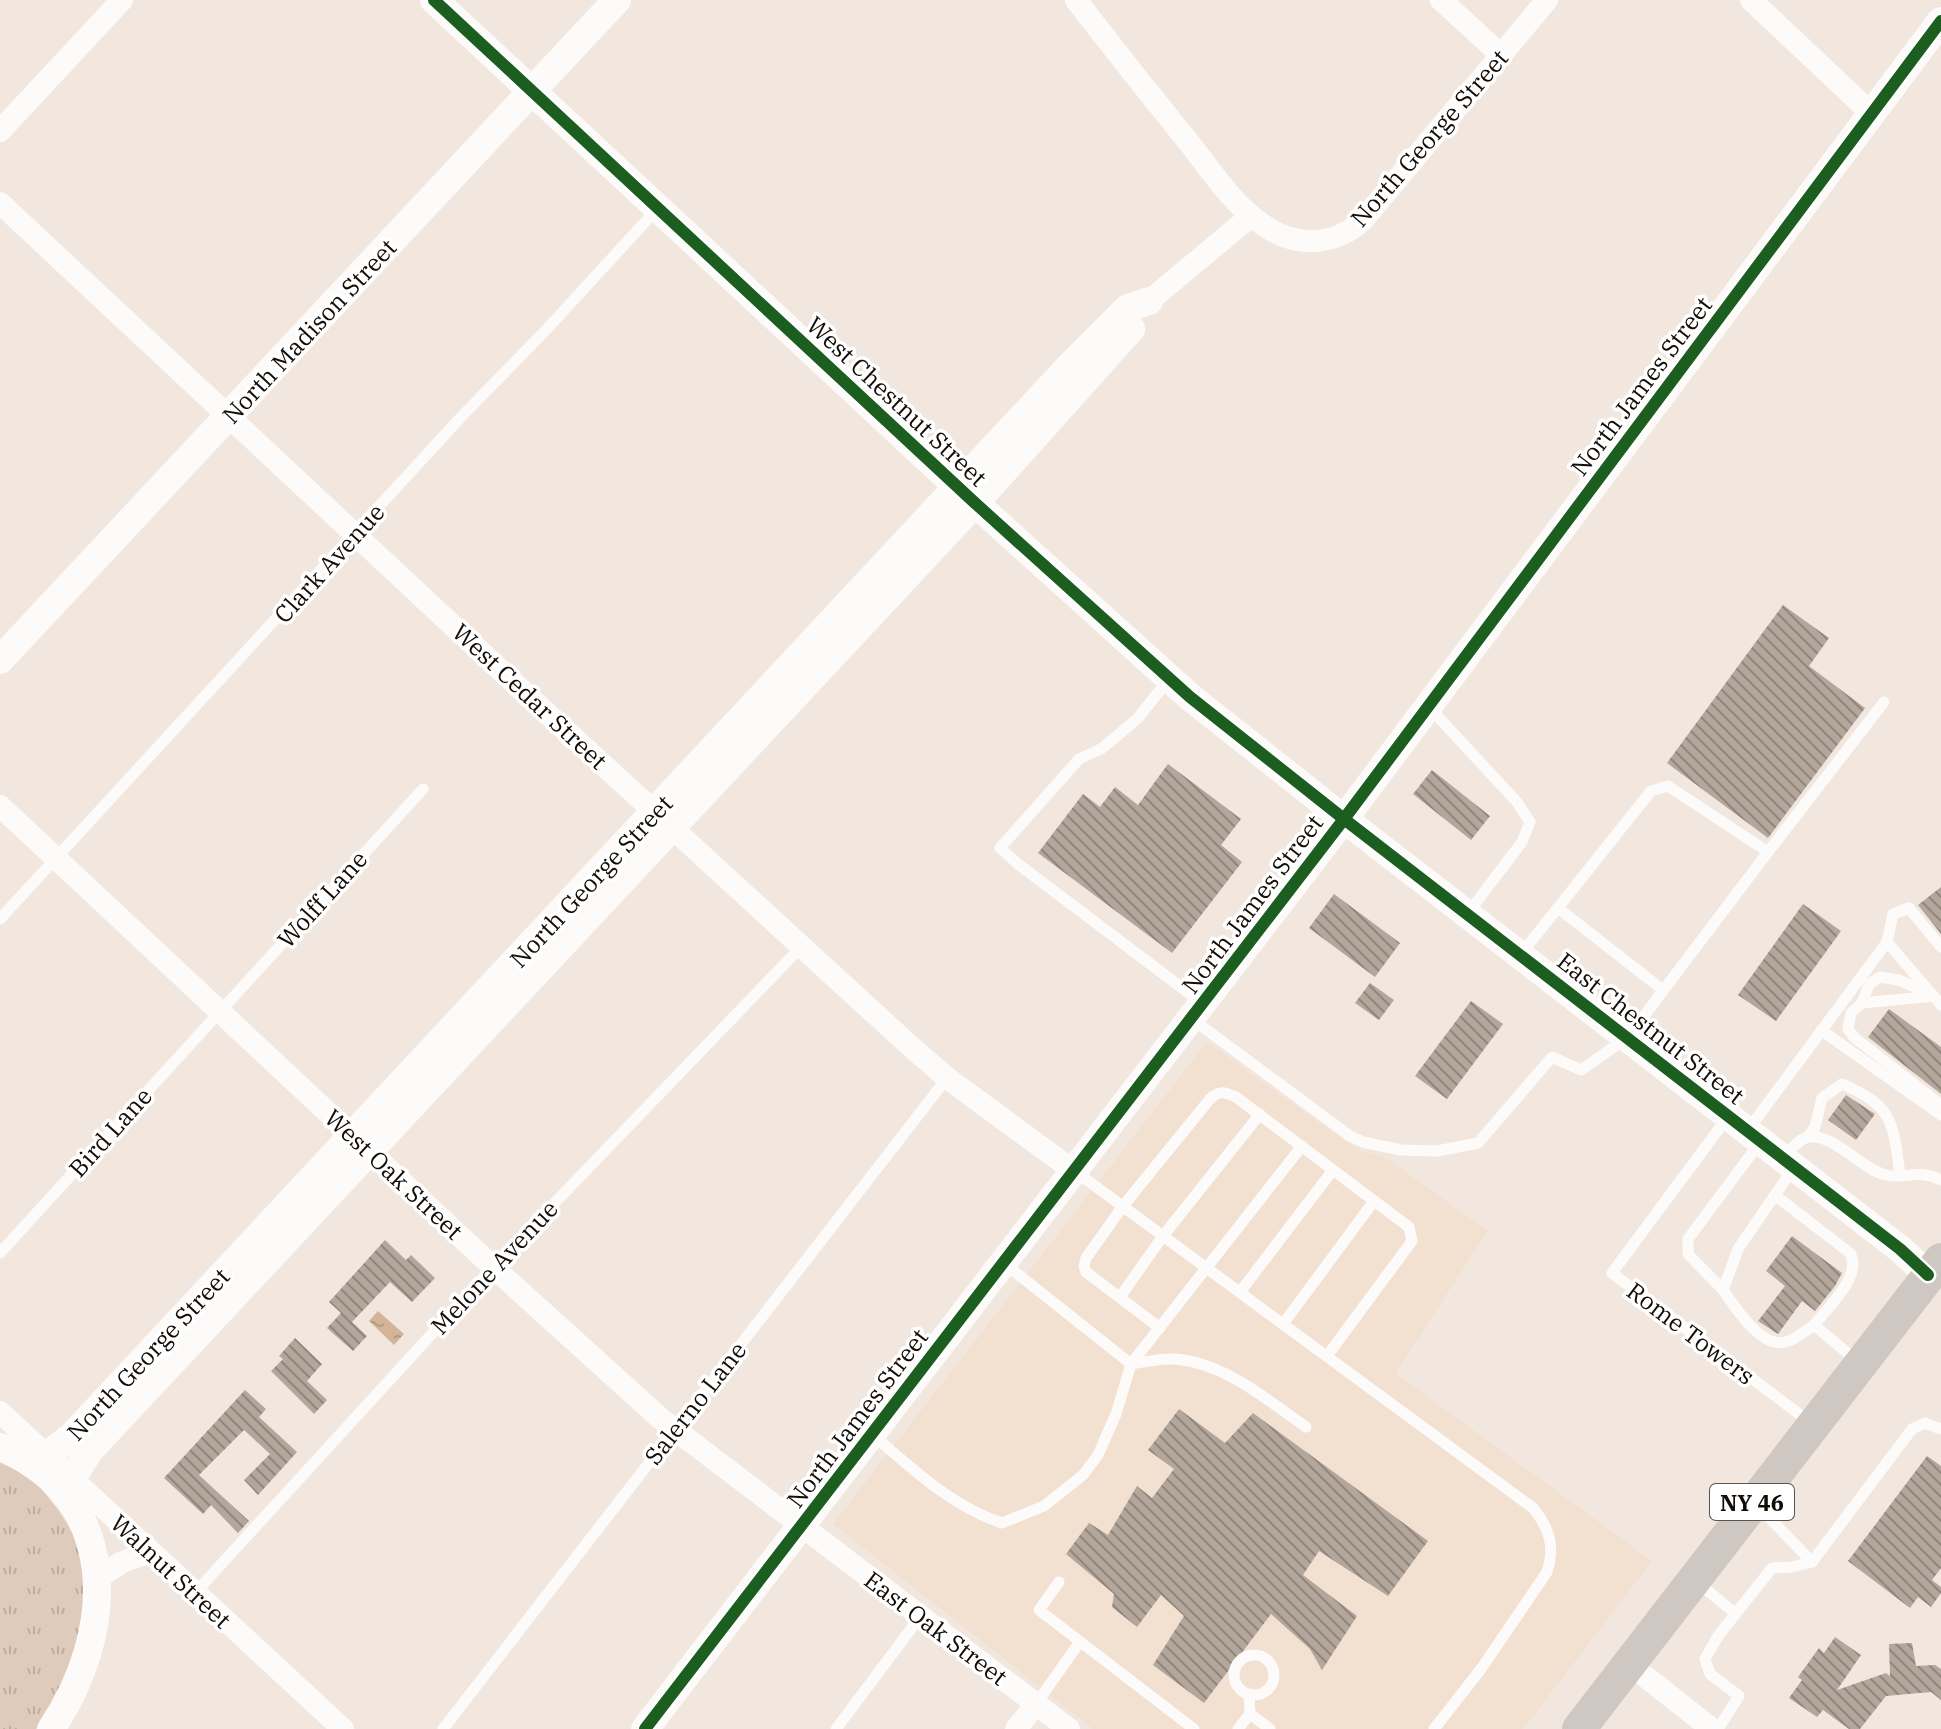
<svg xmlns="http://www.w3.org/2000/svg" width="1941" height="1729" font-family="'IBM Plex Serif',serif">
<defs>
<pattern id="grass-tufts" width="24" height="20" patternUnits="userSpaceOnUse" patternTransform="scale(2)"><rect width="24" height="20" fill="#decbbb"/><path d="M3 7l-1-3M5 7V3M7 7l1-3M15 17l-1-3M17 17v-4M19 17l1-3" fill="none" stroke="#bdad9f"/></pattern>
<pattern id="water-ripples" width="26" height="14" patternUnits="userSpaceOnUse" patternTransform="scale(2)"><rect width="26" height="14" fill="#d4b499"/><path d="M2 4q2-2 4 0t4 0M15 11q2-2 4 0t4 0" fill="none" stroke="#b59a82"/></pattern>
<pattern id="building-back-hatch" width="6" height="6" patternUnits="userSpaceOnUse" patternTransform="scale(2)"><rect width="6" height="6" fill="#b3a79c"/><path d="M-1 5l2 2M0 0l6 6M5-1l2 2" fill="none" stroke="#90867d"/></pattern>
</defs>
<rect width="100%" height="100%" fill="#f1e7df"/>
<path fill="#f2e0d1" d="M1207,1042L1345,1141L1362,1151L1386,1158L1488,1231L1395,1373L1652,1561L1523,1729H1093L833,1524Z"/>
<path fill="url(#grass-tufts)" d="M0,1461L19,1470L39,1486L59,1511L76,1537L86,1589L85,1621L60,1693L36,1729H0Z"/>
<path fill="url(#water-ripples)" d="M378,1311L404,1334L394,1345L369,1321Z"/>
<g fill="url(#building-back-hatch)">
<path d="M1783,605L1829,638L1809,666L1865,708L1768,838L1667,763Z"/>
<path d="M1168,764L1241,819L1221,845L1242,862L1172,953L1038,853L1083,794L1100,807L1115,787L1138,805Z"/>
<path d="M1432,770L1490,816L1471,840L1413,794Z"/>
<path d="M1941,887V934L1918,905Z"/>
<path d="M1334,894L1400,943L1375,977L1309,928Z"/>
<path d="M1803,904L1841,931L1776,1021L1738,995Z"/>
<path d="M1370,983L1394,1000L1379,1020L1355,1003Z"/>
<path d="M1471,1001L1503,1024L1447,1099L1415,1076Z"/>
<path d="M1889,1009L1941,1047V1094L1868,1037Z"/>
<path d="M1846,1095L1875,1114L1856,1140L1828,1120Z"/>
<path d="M1792,1236L1842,1273L1835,1286L1815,1311L1802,1301L1778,1334L1758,1321L1785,1286L1766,1271Z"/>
<path d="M385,1240L406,1260L411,1255L435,1278L412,1302L390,1282L352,1322L367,1336L353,1351L327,1328L341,1313L329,1302Z"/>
<path d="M295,1338L322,1364L307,1381L327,1400L314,1414L271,1371L283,1359L279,1356Z"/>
<path d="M245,1390L266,1409L259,1417L297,1452L258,1495L244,1480L270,1454L244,1430L199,1475L249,1521L238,1533L211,1505L203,1514L164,1478Z"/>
<path d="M1179,1409L1225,1443L1253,1413L1428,1541L1388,1596L1319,1551L1303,1575L1357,1616L1322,1670L1310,1649L1271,1614L1204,1703L1153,1665L1184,1616L1161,1595L1137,1627L1112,1607L1114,1594L1066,1554L1089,1523L1108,1535L1137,1486L1152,1498L1174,1469L1148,1450Z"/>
<path d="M1927,1456L1941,1466V1568L1932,1580L1941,1587V1593L1931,1607L1918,1597L1910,1608L1848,1561Z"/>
<path d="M1835,1637L1861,1655L1837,1690L1886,1673L1890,1676L1889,1644L1912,1643L1916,1666L1935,1665L1941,1669V1700L1931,1692L1886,1696L1860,1729H1849L1823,1710L1817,1717L1789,1698L1802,1680L1798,1677L1819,1648L1824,1653Z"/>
</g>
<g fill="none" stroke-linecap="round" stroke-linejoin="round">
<g stroke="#fdfbfa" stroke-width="11">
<path d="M1168,680L1138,718L1118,735L1101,749L1079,759L1000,848L1018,864L1202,1003"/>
<path d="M1429,707L1517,802L1530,822L1522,842L1468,913"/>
<path d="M1768,852L1884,702"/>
<path d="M1558,908L1663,990"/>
<path d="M0,919L462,416L546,330L657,209"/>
<path d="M1887,942L1941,1005"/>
<path d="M1934,996L1862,1003L1851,1013L1848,1029L1855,1038L1941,1105"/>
<path d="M1862,1003L1869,984L1880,977L1899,980L1930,994"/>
<path d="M1192,1019L1350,1136L1363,1142L1401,1150L1437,1151L1478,1143L1552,1057L1581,1070L1628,1037L1768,852L1668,786L1651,791L1521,954"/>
<path d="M1821,1030L1941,1115"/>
<path d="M1727,1118L1612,1273L1811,1423"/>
<path d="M1748,1130L1887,942L1893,914L1909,908L1941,947"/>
<path d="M1808,1137L1815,1127L1822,1098L1842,1084C1894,1106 1893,1123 1900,1175"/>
<path d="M1783,1157C1790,1151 1798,1139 1808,1137C1834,1133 1862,1170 1886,1175C1907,1180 1914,1168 1941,1180"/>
<path d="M1794,1167L1738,1249L1723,1290C1735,1307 1761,1349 1786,1342C1796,1339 1806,1331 1814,1325L1857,1361"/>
<path d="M1076,1172L1533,1508C1550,1529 1555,1546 1547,1572L1481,1669L1434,1729"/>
<path d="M1776,1196L1850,1253C1863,1276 1828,1307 1814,1325"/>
<path d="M0,1253L423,789"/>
<path d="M1005,1264L1131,1364C1145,1362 1161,1358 1175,1359C1225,1363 1266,1399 1306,1427"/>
<path d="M1723,1290L1688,1254V1239L1761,1141"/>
<path d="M1240,1292L1333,1170"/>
<path d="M1120,1297L1163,1236L1260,1114"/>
<path d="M1283,1324L1374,1201"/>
<path d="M1160,1328L1086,1272L1084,1266L1086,1258L1123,1206L1210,1099C1219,1090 1225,1092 1236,1097L1409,1227L1412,1241L1327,1356"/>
<path d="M873,1435C912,1469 953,1507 1002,1523L1044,1506L1083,1475L1098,1455L1116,1414L1131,1364L1302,1146"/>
<path d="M1756,1504L1812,1562"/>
<path d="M1059,1582L1039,1610L1194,1729"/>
<path d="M1697,1582L1736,1614"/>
<path d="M194,1594L493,1267L801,947"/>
<circle cx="1254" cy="1675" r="20"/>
<path d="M1036,1704L1079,1643"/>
<path d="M1250,1714L1270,1729"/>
<path d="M443,1729L947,1078"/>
<path d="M836,1729L920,1617"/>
<path d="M1238,1729L1250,1714L1249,1694"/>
<path d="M1718,1729L1739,1696L1710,1674L1705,1659L1718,1636L1772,1568L1792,1567L1812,1562L1912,1429L1925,1423L1941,1429"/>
</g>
<g stroke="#fdfbfa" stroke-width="22">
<path d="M1076,0C1113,48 1151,96 1190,144C1213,173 1235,208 1268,228C1299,248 1336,245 1363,220L1547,0"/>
<path d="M1441,0L1501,55"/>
<path d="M1751,0L1872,114"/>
<path d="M0,131L122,0"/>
<path d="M0,203L526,694L909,1045L947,1078L1074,1171"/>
<path d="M1149,301L1251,216"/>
<path d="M0,806L493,1267L661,1419L1069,1729"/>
<path d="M0,1412L343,1729"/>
<path d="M98,1578L122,1562L150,1552"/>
<path d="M1628,1663L1712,1729"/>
<path d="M1016,1729L1036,1704"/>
</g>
<g stroke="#fdfbfa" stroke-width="28">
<path d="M434,0L975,503L1190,697L1344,819L1900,1249L1928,1275"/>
<path d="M0,660L617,0"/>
<path d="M0,1447C123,1498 116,1633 51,1729"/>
<path d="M35,1465L72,1436L1067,369L1128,308L1149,301"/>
<path d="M63,1492L90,1450L975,503L1131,329"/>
<path d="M645,1729L1344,819L1941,21"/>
</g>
<path stroke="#cfc8c2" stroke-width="34" d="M1579,1729L1941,1260"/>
<g stroke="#fff" stroke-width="17">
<g id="cycleway">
<path d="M434,0L975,503L1190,697L1344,819L1900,1249L1928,1275"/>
<path d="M645,1729L1344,819L1941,21"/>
</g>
</g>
<use href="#cycleway" stroke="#1b5e20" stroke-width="12"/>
</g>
<g text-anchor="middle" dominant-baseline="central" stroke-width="7" stroke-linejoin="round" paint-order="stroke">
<rect fill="#fff" stroke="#595551" stroke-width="2" x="1710" y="1484" width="84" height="36" rx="6"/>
<g font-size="22" font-weight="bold" fill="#120c07">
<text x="1752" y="1502">NY 46</text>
</g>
<g font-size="24" fill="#120c07" stroke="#fff">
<text transform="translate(1429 138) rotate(-49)">North George Street</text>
<text transform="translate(309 331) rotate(-47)">North Madison Street</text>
<text transform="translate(1641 386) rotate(-53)">North James Street</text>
<text transform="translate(897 401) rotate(43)">West Chestnut Street</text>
<text transform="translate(329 563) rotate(-48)">Clark Avenue</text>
<text transform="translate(530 696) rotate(43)">West Cedar Street</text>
<text transform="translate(591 881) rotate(-47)">North George Street</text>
<text transform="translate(322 899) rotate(-48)">Wolff Lane</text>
<text transform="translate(1252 904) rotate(-53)">North James Street</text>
<text transform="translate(1651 1028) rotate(38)">East Chestnut Street</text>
<text transform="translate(110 1132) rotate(-48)">Bird Lane</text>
<text transform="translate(394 1174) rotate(43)">West Oak Street</text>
<text transform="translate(494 1267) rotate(-47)">Melone Avenue</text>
<text transform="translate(1691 1333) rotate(37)">Rome Towers</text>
<text transform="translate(148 1354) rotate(-47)">North George Street</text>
<text transform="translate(695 1403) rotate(-52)">Salerno Lane</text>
<text transform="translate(857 1418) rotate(-53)">North James Street</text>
<text transform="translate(171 1571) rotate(43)">Walnut Street</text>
<text transform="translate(936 1628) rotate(37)">East Oak Street</text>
</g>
</g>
</svg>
